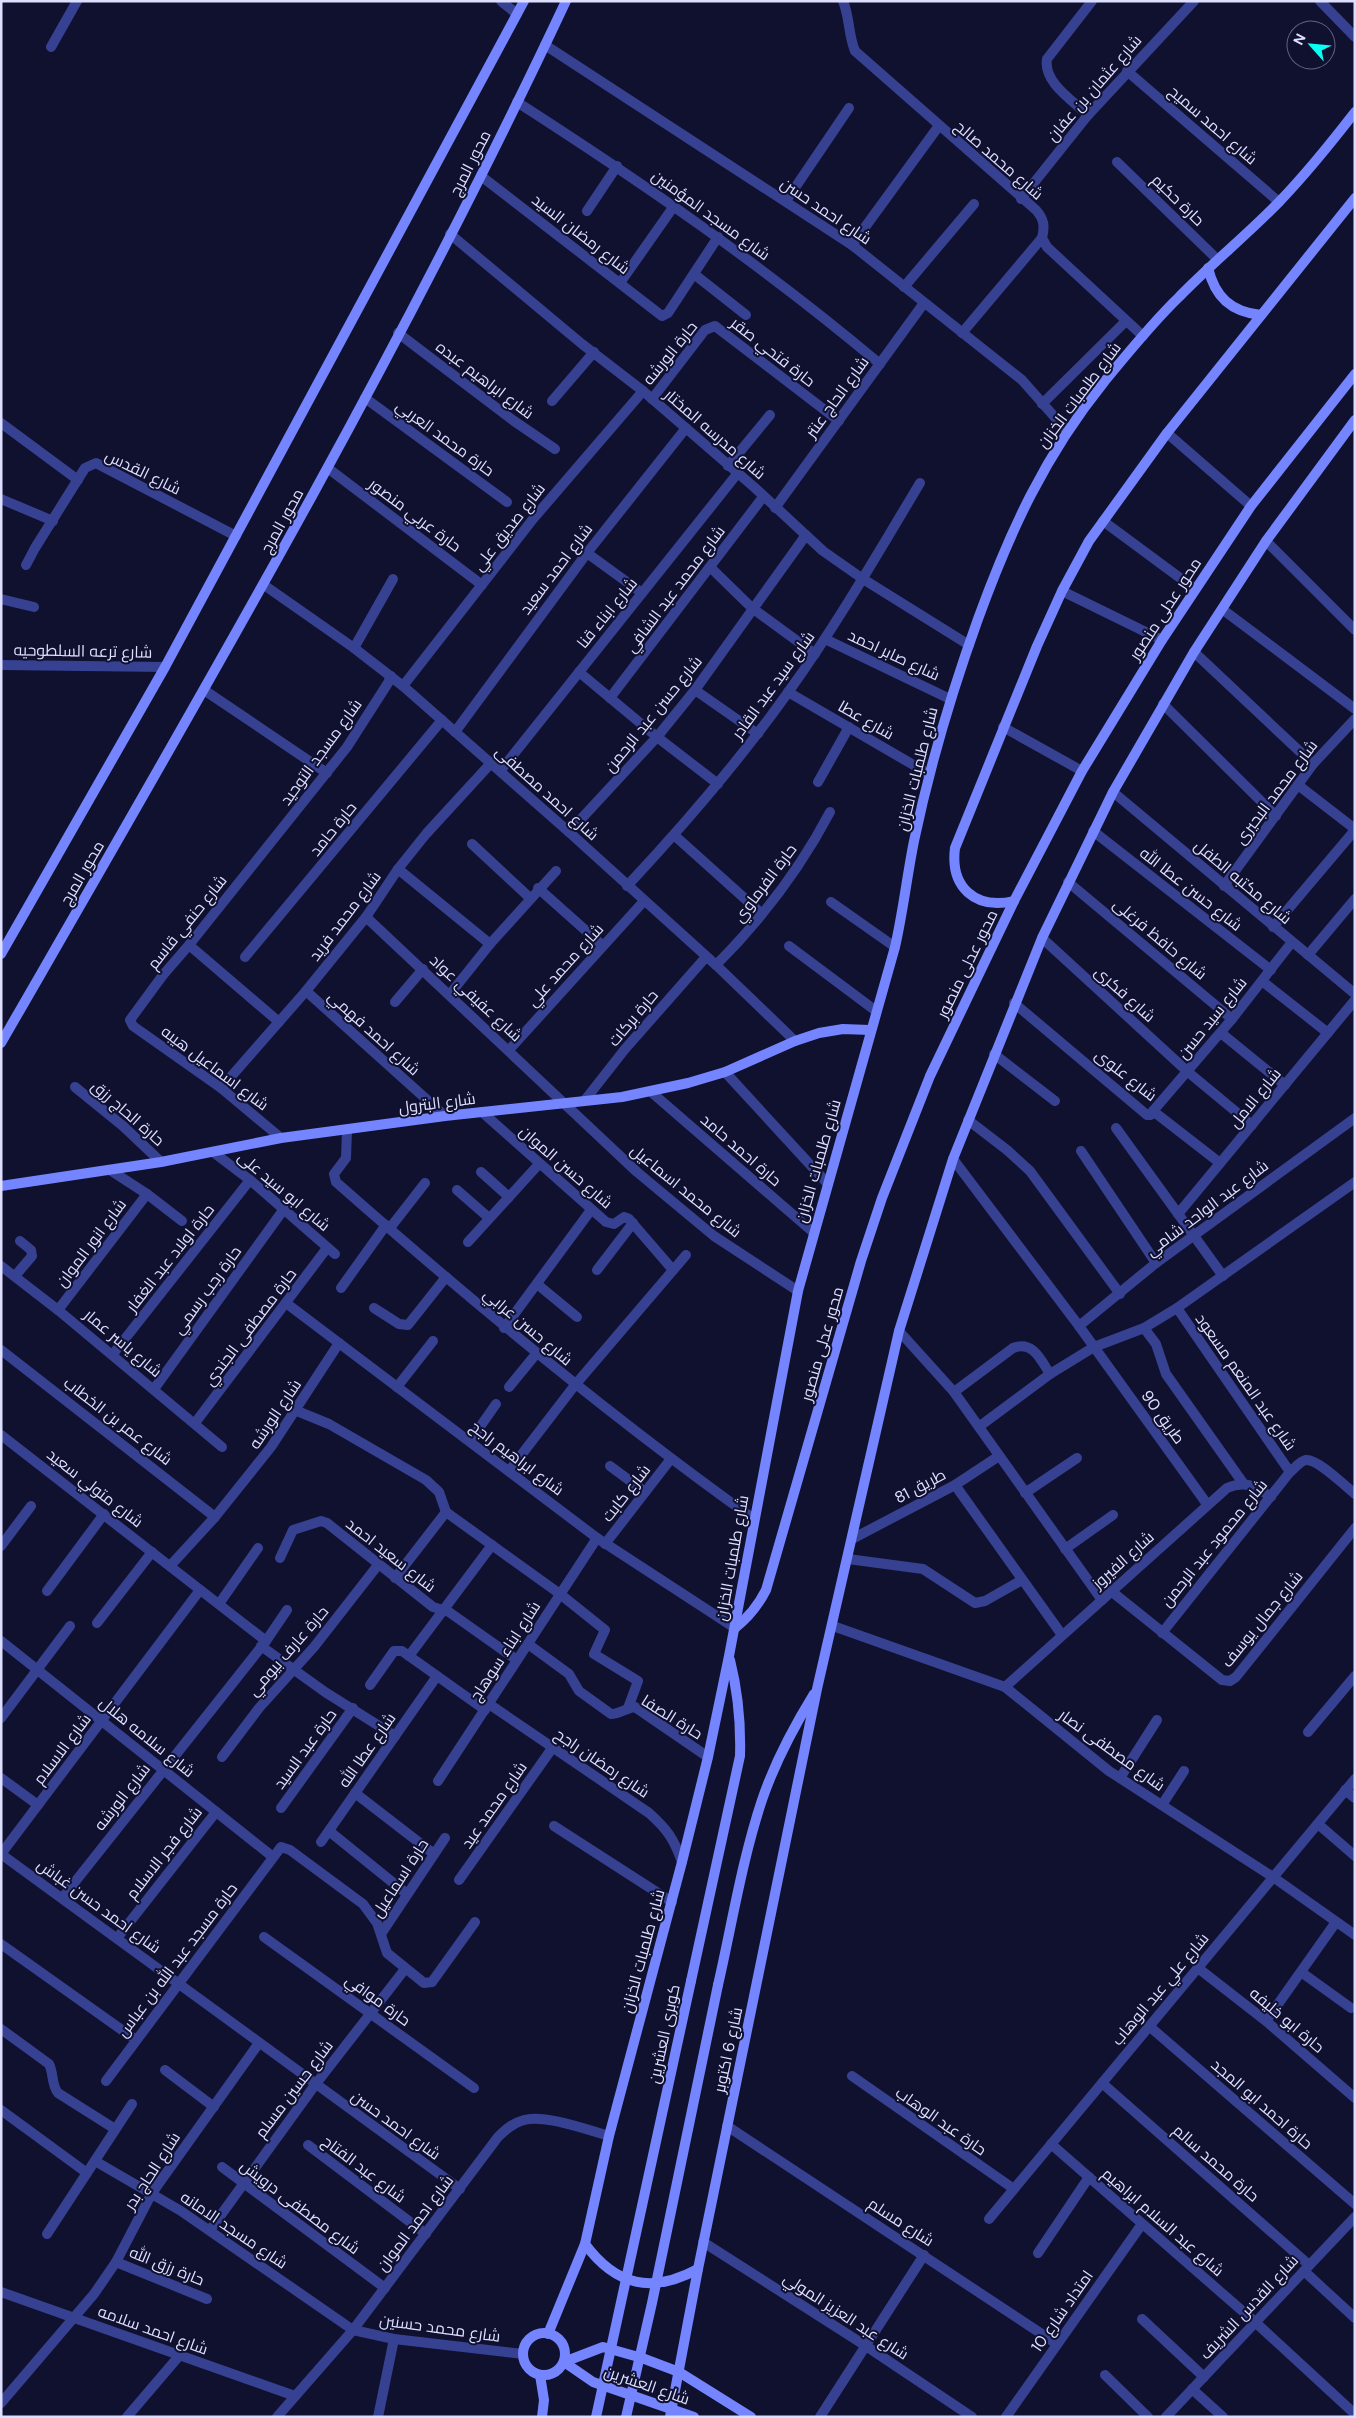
<svg xmlns="http://www.w3.org/2000/svg" width="1356" height="2418" font-family="'DM Sans',Cairo,sans-serif">
<rect width="100%" height="100%" fill="#10102f"/>
<g fill="none" stroke-linecap="round" stroke-linejoin="round">
<g stroke="#374192" stroke-width="10">
<path d="M501,1L517,14"/>
<path d="M843,1C850,18 848,34 855,51L1036,210C1044,219 1045,226 1042,238L1047,247L1143,336"/>
<path d="M1320,1L1355,37"/>
<path d="M545,45L852,245L1022,380L1067,431"/>
<path d="M51,47L77,1"/>
<path d="M1127,71L1279,202"/>
<path d="M517,102C643,183 765,267 880,364"/>
<path d="M1088,115C1072,100 1043,82 1047,59L1092,1"/>
<path d="M1117,162L1217,259"/>
<path d="M481,176L662,316L668,313L718,237"/>
<path d="M1021,199L1088,115L1194,1"/>
<path d="M786,201L849,108"/>
<path d="M587,211L617,166"/>
<path d="M450,234L582,344L643,391L754,487L823,551L863,579L969,645"/>
<path d="M852,245L938,127"/>
<path d="M694,274L746,315"/>
<path d="M620,283L674,206"/>
<path d="M904,287L974,204"/>
<path d="M398,333L514,421L555,449"/>
<path d="M962,333L1042,238"/>
<path d="M365,398L507,502"/>
<path d="M652,399L705,330L715,326L839,421"/>
<path d="M552,401L594,352"/>
<path d="M1042,404L1126,321"/>
<path d="M1,423L78,480"/>
<path d="M1167,433L1251,506"/>
<path d="M728,466L770,415"/>
<path d="M329,469L482,585"/>
<path d="M1,499L53,521"/>
<path d="M775,508L924,303"/>
<path d="M1103,521L1195,589"/>
<path d="M1266,541L1355,630"/>
<path d="M587,553L642,593"/>
<path d="M26,565L35,548L85,468L96,463L236,536"/>
<path d="M710,567L752,608L815,654"/>
<path d="M264,585L354,648L403,686L569,832L716,965L795,1041"/>
<path d="M1062,591L1162,640"/>
<path d="M1,599L34,607"/>
<path d="M1222,609L1355,709"/>
<path d="M825,639L950,699"/>
<path d="M354,648L393,579"/>
<path d="M1194,652L1313,764"/>
<path d="M1,665L165,667"/>
<path d="M579,672L657,737L718,784"/>
<path d="M403,686L533,519L643,391"/>
<path d="M204,690L327,773"/>
<path d="M695,690L758,734"/>
<path d="M788,692L929,774"/>
<path d="M610,698L763,497"/>
<path d="M1163,704L1276,816"/>
<path d="M1003,727L1082,771"/>
<path d="M455,732L587,553L686,428"/>
<path d="M501,770L737,474"/>
<path d="M818,782L849,727"/>
<path d="M1298,785L1355,829"/>
<path d="M1113,792L1355,994"/>
<path d="M1093,831L1271,970"/>
<path d="M569,832L657,737L695,690L806,535"/>
<path d="M674,835L762,914"/>
<path d="M472,844L530,898"/>
<path d="M398,869L490,944"/>
<path d="M1068,882L1232,1019"/>
<path d="M627,886C685,824 740,760 789,691C837,624 878,553 920,483"/>
<path d="M1224,886L1313,764L1355,719"/>
<path d="M538,888L602,945"/>
<path d="M831,902L895,947"/>
<path d="M366,917L637,1172L714,1236L798,1291"/>
<path d="M1273,927L1355,830"/>
<path d="M1042,938L1188,1072L1252,1125"/>
<path d="M189,945L279,1022"/>
<path d="M789,946L876,1011"/>
<path d="M1308,955L1355,899"/>
<path d="M245,957L442,720"/>
<path d="M716,965C762,919 800,869 830,812"/>
<path d="M1262,981L1328,1033"/>
<path d="M306,991L445,1116"/>
<path d="M450,994L490,944L556,871"/>
<path d="M395,1002L423,969"/>
<path d="M1014,1003L1147,1115H1151L1153,1111L1220,1163"/>
<path d="M1221,1033L1285,1085"/>
<path d="M509,1050L644,901"/>
<path d="M994,1054L1055,1101"/>
<path d="M725,1072L827,1183"/>
<path d="M75,1087L123,1126L161,1162"/>
<path d="M221,1088L306,991L366,917L398,869L426,834L492,762"/>
<path d="M650,1091L813,1232"/>
<path d="M585,1100L625,1049L706,957"/>
<path d="M1153,1111L1232,1019L1292,942"/>
<path d="M482,1112L606,1222L614,1224L624,1217L629,1219L673,1270"/>
<path d="M968,1120L1007,1150L1030,1171L1120,1294"/>
<path d="M1116,1128L1223,1276"/>
<path d="M347,1130L346,1158L334,1174L336,1182C471,1301 608,1415 754,1519"/>
<path d="M281,1138L221,1088L133,1026L130,1020L163,975L189,945L347,747L388,683L391,676"/>
<path d="M1081,1151L1156,1263"/>
<path d="M213,1152L250,1180L335,1254"/>
<path d="M953,1159L1079,1326L1207,1504"/>
<path d="M110,1170L147,1194L182,1221"/>
<path d="M481,1172L509,1197"/>
<path d="M457,1190L489,1218"/>
<path d="M1178,1214L1355,1000"/>
<path d="M390,1228L425,1183"/>
<path d="M468,1242L539,1164"/>
<path d="M1,1266L58,1310L222,1447"/>
<path d="M597,1270L633,1223"/>
<path d="M15,1276L32,1256L31,1250L20,1241"/>
<path d="M537,1284L577,1317"/>
<path d="M341,1288L386,1225"/>
<path d="M286,1303L597,1538L735,1628"/>
<path d="M374,1308L399,1324L408,1325L446,1277"/>
<path d="M1177,1308L1290,1472"/>
<path d="M58,1310L147,1194"/>
<path d="M1079,1326L1156,1263L1355,1118"/>
<path d="M504,1328L591,1210"/>
<path d="M1144,1328L1156,1344L1166,1374L1243,1483"/>
<path d="M899,1331L954,1392L1102,1600"/>
<path d="M1,1350L215,1517"/>
<path d="M113,1354L250,1180"/>
<path d="M397,1387L433,1341"/>
<path d="M509,1387L536,1354"/>
<path d="M154,1389L284,1209"/>
<path d="M954,1392L1013,1348C1033,1340 1041,1360 1050,1374"/>
<path d="M297,1411L329,1424L426,1480L439,1492L446,1512L560,1594L605,1630L594,1654L638,1681L628,1708"/>
<path d="M195,1423L327,1248"/>
<path d="M980,1426L1050,1374L1094,1347L1144,1328L1177,1308L1355,1182"/>
<path d="M1,1435L266,1641"/>
<path d="M470,1441L496,1404"/>
<path d="M610,1466L645,1492"/>
<path d="M509,1471L575,1385L686,1255"/>
<path d="M955,1485L1062,1635"/>
<path d="M1025,1493L1077,1458"/>
<path d="M852,1539L955,1485L999,1456"/>
<path d="M605,1544L670,1460"/>
<path d="M1,1546L31,1506"/>
<path d="M1065,1549L1113,1515"/>
<path d="M280,1558L293,1530L321,1521L327,1523L433,1607L449,1612L517,1660"/>
<path d="M848,1559L923,1569L975,1603L985,1601L1022,1580"/>
<path d="M170,1566L215,1517L271,1447L339,1343"/>
<path d="M395,1578L446,1512"/>
<path d="M200,1590L1,1854L460,2189"/>
<path d="M47,1591L104,1514"/>
<path d="M1111,1591L1222,1680L1230,1681L1236,1677L1355,1528"/>
<path d="M219,1604L258,1548"/>
<path d="M97,1623L152,1552"/>
<path d="M833,1626L1005,1687L1109,1771L1273,1877L1355,1935"/>
<path d="M1162,1633L1290,1472C1295,1468 1300,1461 1306,1460C1318,1459 1345,1486 1355,1494"/>
<path d="M1,1641L273,1857"/>
<path d="M528,1644L569,1674L579,1691L611,1714C620,1714 626,1708 635,1707L708,1757"/>
<path d="M261,1646L325,1692L395,1736"/>
<path d="M409,1656L492,1545"/>
<path d="M370,1685L394,1651H402L485,1710"/>
<path d="M1005,1687L1227,1488C1245,1480 1255,1486 1271,1497"/>
<path d="M489,1704L649,1813C667,1829 674,1839 682,1862"/>
<path d="M1,1718L70,1626"/>
<path d="M1308,1732L1355,1676"/>
<path d="M222,1757L259,1708L314,1647L378,1565"/>
<path d="M1,1778L38,1805"/>
<path d="M1120,1778L1157,1720"/>
<path d="M438,1781L597,1538"/>
<path d="M1345,1790L1355,1798"/>
<path d="M355,1793L434,1854"/>
<path d="M1162,1805L1184,1771"/>
<path d="M281,1808L353,1708"/>
<path d="M1318,1824L1355,1856"/>
<path d="M554,1826L672,1902"/>
<path d="M329,1831L407,1894"/>
<path d="M321,1842L437,1676"/>
<path d="M459,1880L553,1747"/>
<path d="M63,1897L266,1641L287,1610"/>
<path d="M381,1934L445,1838"/>
<path d="M118,1937L216,1812"/>
<path d="M264,1937L474,2088"/>
<path d="M1,1944L136,2040"/>
<path d="M1198,1968L1266,2021L1355,2098"/>
<path d="M1301,1972L1351,2008"/>
<path d="M1266,2021L1336,1922"/>
<path d="M1149,2026L1355,2204"/>
<path d="M1,2029L49,2064C54,2074 51,2084 58,2093L115,2129"/>
<path d="M165,2070L214,2107"/>
<path d="M852,2076L1014,2189"/>
<path d="M106,2081L281,1847L290,1850L363,1904L377,1923L387,1953L424,1983L432,1982L475,1922"/>
<path d="M1102,2083L1309,2265"/>
<path d="M1,2110L87,2173"/>
<path d="M727,2126L1057,2344"/>
<path d="M1051,2144L1255,2322L1355,2414"/>
<path d="M308,2145L426,2234"/>
<path d="M95,2161L181,2211L353,2330L394,2339L523,2354"/>
<path d="M222,2167L385,2288"/>
<path d="M989,2219L1355,1779"/>
<path d="M210,2230L315,2085L405,1969"/>
<path d="M47,2234L132,2104"/>
<path d="M703,2242L866,2346L972,2417"/>
<path d="M1038,2253L1089,2177"/>
<path d="M116,2262L207,2299"/>
<path d="M1304,2271L1355,2318"/>
<path d="M1,2292L295,2396"/>
<path d="M1142,2319L1204,2377"/>
<path d="M1105,2375L1148,2417"/>
<path d="M1192,2389L1223,2417"/>
<path d="M1,2403L94,2294L116,2262L152,2193L259,2043"/>
<path d="M127,2417L179,2356"/>
<path d="M277,2417L353,2330L498,2137C506,2129 513,2123 524,2120C544,2114 588,2130 609,2136"/>
<path d="M378,2417L394,2339"/>
<path d="M820,2417L924,2255"/>
<path d="M1006,2417L1142,2224"/>
<path d="M1166,2417L1355,2217"/>
</g>
<g stroke="#7585ff" stroke-width="10">
<path d="M1208,268C1215,297 1231,312 1261,315"/>
<path d="M1014,901C975,910 950,887 955,848L1037,646L1062,591L1089,541L1167,433L1355,198"/>
<path d="M1,954L165,667L524,1"/>
<path d="M1,1043C198,701 398,359 566,1"/>
<path d="M1,1186L161,1162L281,1138L445,1116L622,1097L688,1083L725,1072L795,1041L819,1033L843,1029L870,1030"/>
<path d="M735,1628C749,1617 758,1606 766,1590L861,1261L882,1198L930,1076L1014,901L1082,771L1162,640L1251,506L1355,374"/>
<path d="M691,1981L740,1756C741,1722 738,1692 730,1660"/>
<path d="M718,1985C732,1924 742,1860 762,1800C775,1762 793,1728 814,1694"/>
<path d="M585,2244C616,2286 652,2294 698,2269"/>
<circle cx="544" cy="2354" r="21"/>
<path d="M548,2334L585,2244L609,2136L682,1862L708,1757L729,1656L798,1291L895,947C903,912 907,876 914,841C930,765 952,691 978,619C1010,531 1045,455 1104,382C1128,353 1152,323 1179,297C1211,264 1247,235 1279,202C1306,174 1331,143 1355,112"/>
<path d="M564,2362L603,2347L642,2358L679,2372L751,2417"/>
<path d="M564,2362L593,2382L694,2417"/>
<path d="M540,2375L544,2400L542,2417"/>
<path d="M670,2417L698,2269L817,1689L899,1331L953,1159L1042,938L1113,792L1194,652L1266,541L1355,420"/>
</g>
<g stroke="#7585ff" stroke-width="10">
<path d="M596,2417L691,1981"/>
<path d="M626,2417L652,2303L718,1985"/>
</g>
</g>
<g text-anchor="middle" dominant-baseline="central" stroke-width="4" stroke-linejoin="round" paint-order="stroke">
<g font-size="16" fill="#dedfff" stroke="#10102f">
<text transform="translate(1094 88) rotate(-49)">شارع عثمان بن عفان</text>
<text transform="translate(1213 125) rotate(41)">شارع احمد سميح</text>
<text transform="translate(999 160) rotate(41)">شارع محمد صالح</text>
<text transform="translate(470 163) rotate(-63)">محور المرج</text>
<text transform="translate(1178 200) rotate(44)">حارة حكيم</text>
<text transform="translate(826 211) rotate(34)">شارع احمد حسن</text>
<text transform="translate(711 215) rotate(36)">شارع مسجد المؤمنين</text>
<text transform="translate(581 234) rotate(38)">شارع رمضان السيد</text>
<text transform="translate(773 352) rotate(38)">حارة فتحي صقر</text>
<text transform="translate(670 353) rotate(-51)">حارة الورشه</text>
<text transform="translate(485 380) rotate(37)">شارع ابراهيم عبده</text>
<text transform="translate(1079 395) rotate(-53)">شارع طلمبات الخزان</text>
<text transform="translate(837 397) rotate(-54)">شارع الحاج عنتر</text>
<text transform="translate(715 434) rotate(41)">شارع مدرسه المختار</text>
<text transform="translate(445 438) rotate(36)">حارة محمد العربي</text>
<text transform="translate(143 472) rotate(26)">شارع القدس</text>
<text transform="translate(415 515) rotate(37)">حارة عربي منصور</text>
<text transform="translate(282 521) rotate(-61)">محور المرج</text>
<text transform="translate(509 527) rotate(-52)">شارع صديق علي</text>
<text transform="translate(556 569) rotate(-53)">شارع احمد سعيد</text>
<text transform="translate(675 589) rotate(-53)">شارع محمد عبد الشافي</text>
<text transform="translate(1165 609) rotate(-57)">محور عدلى منصور</text>
<text transform="translate(607 613) rotate(-51)">شارع ابناء قنا</text>
<text transform="translate(83 651) rotate(1)">شارع ترعه السلطوحيه</text>
<text transform="translate(894 655) rotate(25)">شارع صابر احمد</text>
<text transform="translate(773 685) rotate(-54)">شارع سيد عبد القادر</text>
<text transform="translate(653 714) rotate(-51)">شارع حسن عبد الرحمن</text>
<text transform="translate(866 720) rotate(30)">شارع عطا</text>
<text transform="translate(321 752) rotate(-54)">شارع مسجد التوحيد</text>
<text transform="translate(917 769) rotate(-76)">شارع طلمبات الخزان</text>
<text transform="translate(1276 792) rotate(-53)">شارع محمد البحيرى</text>
<text transform="translate(547 793) rotate(42)">شارع احمد مصطفى</text>
<text transform="translate(333 829) rotate(-51)">حارة حامد</text>
<text transform="translate(82 873) rotate(-60)">محور المرج</text>
<text transform="translate(1243 882) rotate(40)">شارع مكتبه الطفل</text>
<text transform="translate(765 883) rotate(-53)">حارة الفرماوي</text>
<text transform="translate(1191 889) rotate(38)">شارع حسن عطا الله</text>
<text transform="translate(345 916) rotate(-53)">شارع محمد فريد</text>
<text transform="translate(187 922) rotate(-51)">شارع حنفي قاسم</text>
<text transform="translate(1160 939) rotate(40)">شارع حافظ فرغلى</text>
<text transform="translate(967 964) rotate(-64)">محور عدلى منصور</text>
<text transform="translate(565 965) rotate(-48)">شارع محمد علي</text>
<text transform="translate(1125 994) rotate(42)">شارع فكرى</text>
<text transform="translate(476 998) rotate(43)">شارع عفيفي عواد</text>
<text transform="translate(633 1018) rotate(-50)">حارة بركات</text>
<text transform="translate(1212 1018) rotate(-51)">شارع سيد حسن</text>
<text transform="translate(374 1033) rotate(42)">شارع احمد فهمي</text>
<text transform="translate(215 1068) rotate(37)">شارع اسماعيل هيبه</text>
<text transform="translate(1126 1075) rotate(38)">شارع علوى</text>
<text transform="translate(1255 1098) rotate(-51)">شارع الامل</text>
<text transform="translate(437 1103) rotate(-7)">شارع البترول</text>
<text transform="translate(128 1113) rotate(41)">حارة الحاج رزق</text>
<text transform="translate(741 1150) rotate(41)">حارة احمد حامد</text>
<text transform="translate(818 1161) rotate(-74)">شارع طلمبات الخزان</text>
<text transform="translate(566 1167) rotate(41)">شارع حسن الموان</text>
<text transform="translate(284 1191) rotate(40)">شارع ابو سيد على</text>
<text transform="translate(686 1191) rotate(39)">شارع محمد اسماعيل</text>
<text transform="translate(1207 1208) rotate(-37)">شارع عبد الواحد شامي</text>
<text transform="translate(91 1243) rotate(-53)">شارع انور الموان</text>
<text transform="translate(170 1258) rotate(-52)">حارة اولاد عبد الغفار</text>
<text transform="translate(207 1290) rotate(-54)">حارة رجب رسمي</text>
<text transform="translate(250 1327) rotate(-53)">حارة مصطفى الجندي</text>
<text transform="translate(528 1327) rotate(40)">شارع حسن عرابي</text>
<text transform="translate(123 1343) rotate(40)">شارع ياسر عمار</text>
<text transform="translate(822 1344) rotate(-74)">محور عدلى منصور</text>
<text transform="translate(1246 1382) rotate(55)">شارع عبد المنعم مسعود</text>
<text transform="translate(275 1414) rotate(-56)">شارع الورشه</text>
<text transform="translate(1163 1417) rotate(54)">طريق 90</text>
<text transform="translate(118 1421) rotate(38)">شارع عمر بن الخطاب</text>
<text transform="translate(517 1458) rotate(37)">شارع ابراهيم راجح</text>
<text transform="translate(920 1486) rotate(-28)">طريق 81</text>
<text transform="translate(95 1488) rotate(38)">شارع متولي سعيد</text>
<text transform="translate(626 1493) rotate(-52)">شارع كابت</text>
<text transform="translate(1214 1543) rotate(-51)">شارع محمود عبد الرحمن</text>
<text transform="translate(391 1555) rotate(38)">شارع سعيد احمد</text>
<text transform="translate(732 1558) rotate(-80)">شارع طلمبات الخزان</text>
<text transform="translate(1123 1560) rotate(-42)">شارع الفيروز</text>
<text transform="translate(1262 1619) rotate(-51)">شارع جمال يوسف</text>
<text transform="translate(288 1651) rotate(-49)">حارة عارف بيومي</text>
<text transform="translate(505 1651) rotate(-57)">شارع ابناء سوهاج</text>
<text transform="translate(672 1717) rotate(32)">حارة الصفا</text>
<text transform="translate(147 1737) rotate(39)">شارع سلامه هلال</text>
<text transform="translate(62 1749) rotate(-53)">شارع الاسلام</text>
<text transform="translate(305 1749) rotate(-54)">حارة عبد السيد</text>
<text transform="translate(367 1750) rotate(-55)">شارع عطا الله</text>
<text transform="translate(1112 1750) rotate(36)">شارع مصطفى نصار</text>
<text transform="translate(602 1763) rotate(34)">شارع رمضان راجح</text>
<text transform="translate(122 1797) rotate(-52)">شارع الورشه</text>
<text transform="translate(494 1805) rotate(-55)">شارع محمد عيد</text>
<text transform="translate(164 1853) rotate(-52)">شارع فجر الاسلام</text>
<text transform="translate(400 1878) rotate(-57)">حارة اسماعيل</text>
<text transform="translate(99 1906) rotate(36)">شارع احمد حسن غباش</text>
<text transform="translate(643 1951) rotate(-75)">شارع طلمبات الخزان</text>
<text transform="translate(177 1960) rotate(-53)">حارة مسجد عبد الله بن عباس</text>
<text transform="translate(1160 1989) rotate(-50)">شارع علي عبد الوهاب</text>
<text transform="translate(378 2000) rotate(36)">حارة موافي</text>
<text transform="translate(1287 2020) rotate(40)">حارة ابو خليفه</text>
<text transform="translate(664 2034) rotate(-78)">كوبرى العشرين</text>
<text transform="translate(728 2050) rotate(-78)">شارع 6 اكتوبر</text>
<text transform="translate(294 2089) rotate(-53)">شارع حسين مسلم</text>
<text transform="translate(1262 2104) rotate(41)">حارة احمد ابو المجد</text>
<text transform="translate(941 2121) rotate(35)">حارة عبد الوهاب</text>
<text transform="translate(396 2125) rotate(36)">شارع احمد حسن</text>
<text transform="translate(1216 2163) rotate(41)">حارة محمد سالم</text>
<text transform="translate(364 2169) rotate(37)">شارع عبد الفتاح</text>
<text transform="translate(152 2171) rotate(-57)">شارع الحاج بدر</text>
<text transform="translate(300 2207) rotate(37)">شارع مصطفى درويش</text>
<text transform="translate(901 2222) rotate(33)">شارع مسلم</text>
<text transform="translate(1163 2222) rotate(41)">شارع عبد السلام ابراهيم</text>
<text transform="translate(415 2223) rotate(-53)">شارع احمد الموان</text>
<text transform="translate(234 2230) rotate(34)">شارع مسجد الامانه</text>
<text transform="translate(167 2266) rotate(22)">حارة رزق الله</text>
<text transform="translate(1249 2307) rotate(-47)">شارع القدس الشريف</text>
<text transform="translate(1062 2311) rotate(-55)">امتداد شارع 10</text>
<text transform="translate(846 2316) rotate(33)">شارع عبد العزيز المولي</text>
<text transform="translate(440 2328) rotate(8)">شارع محمد حسنين</text>
<text transform="translate(153 2330) rotate(20)">شارع احمد سلامه</text>
<text transform="translate(647 2385) rotate(19)">شارع العشرين</text>
</g>
</g>
<rect width="1356" height="2418" fill="none" stroke="#dedfff" stroke-width="5"/>
<g transform="translate(1311 45) rotate(297)"><circle r="24" fill="#10102f" stroke="#626382"/>
<path d="M0-4L9 19L0 12L-9 19Z" fill="#0afff4"/>
<text y="-8" font-size="14" font-weight="bold" text-anchor="middle" fill="#dedfff">N</text>
</g>
</svg>
